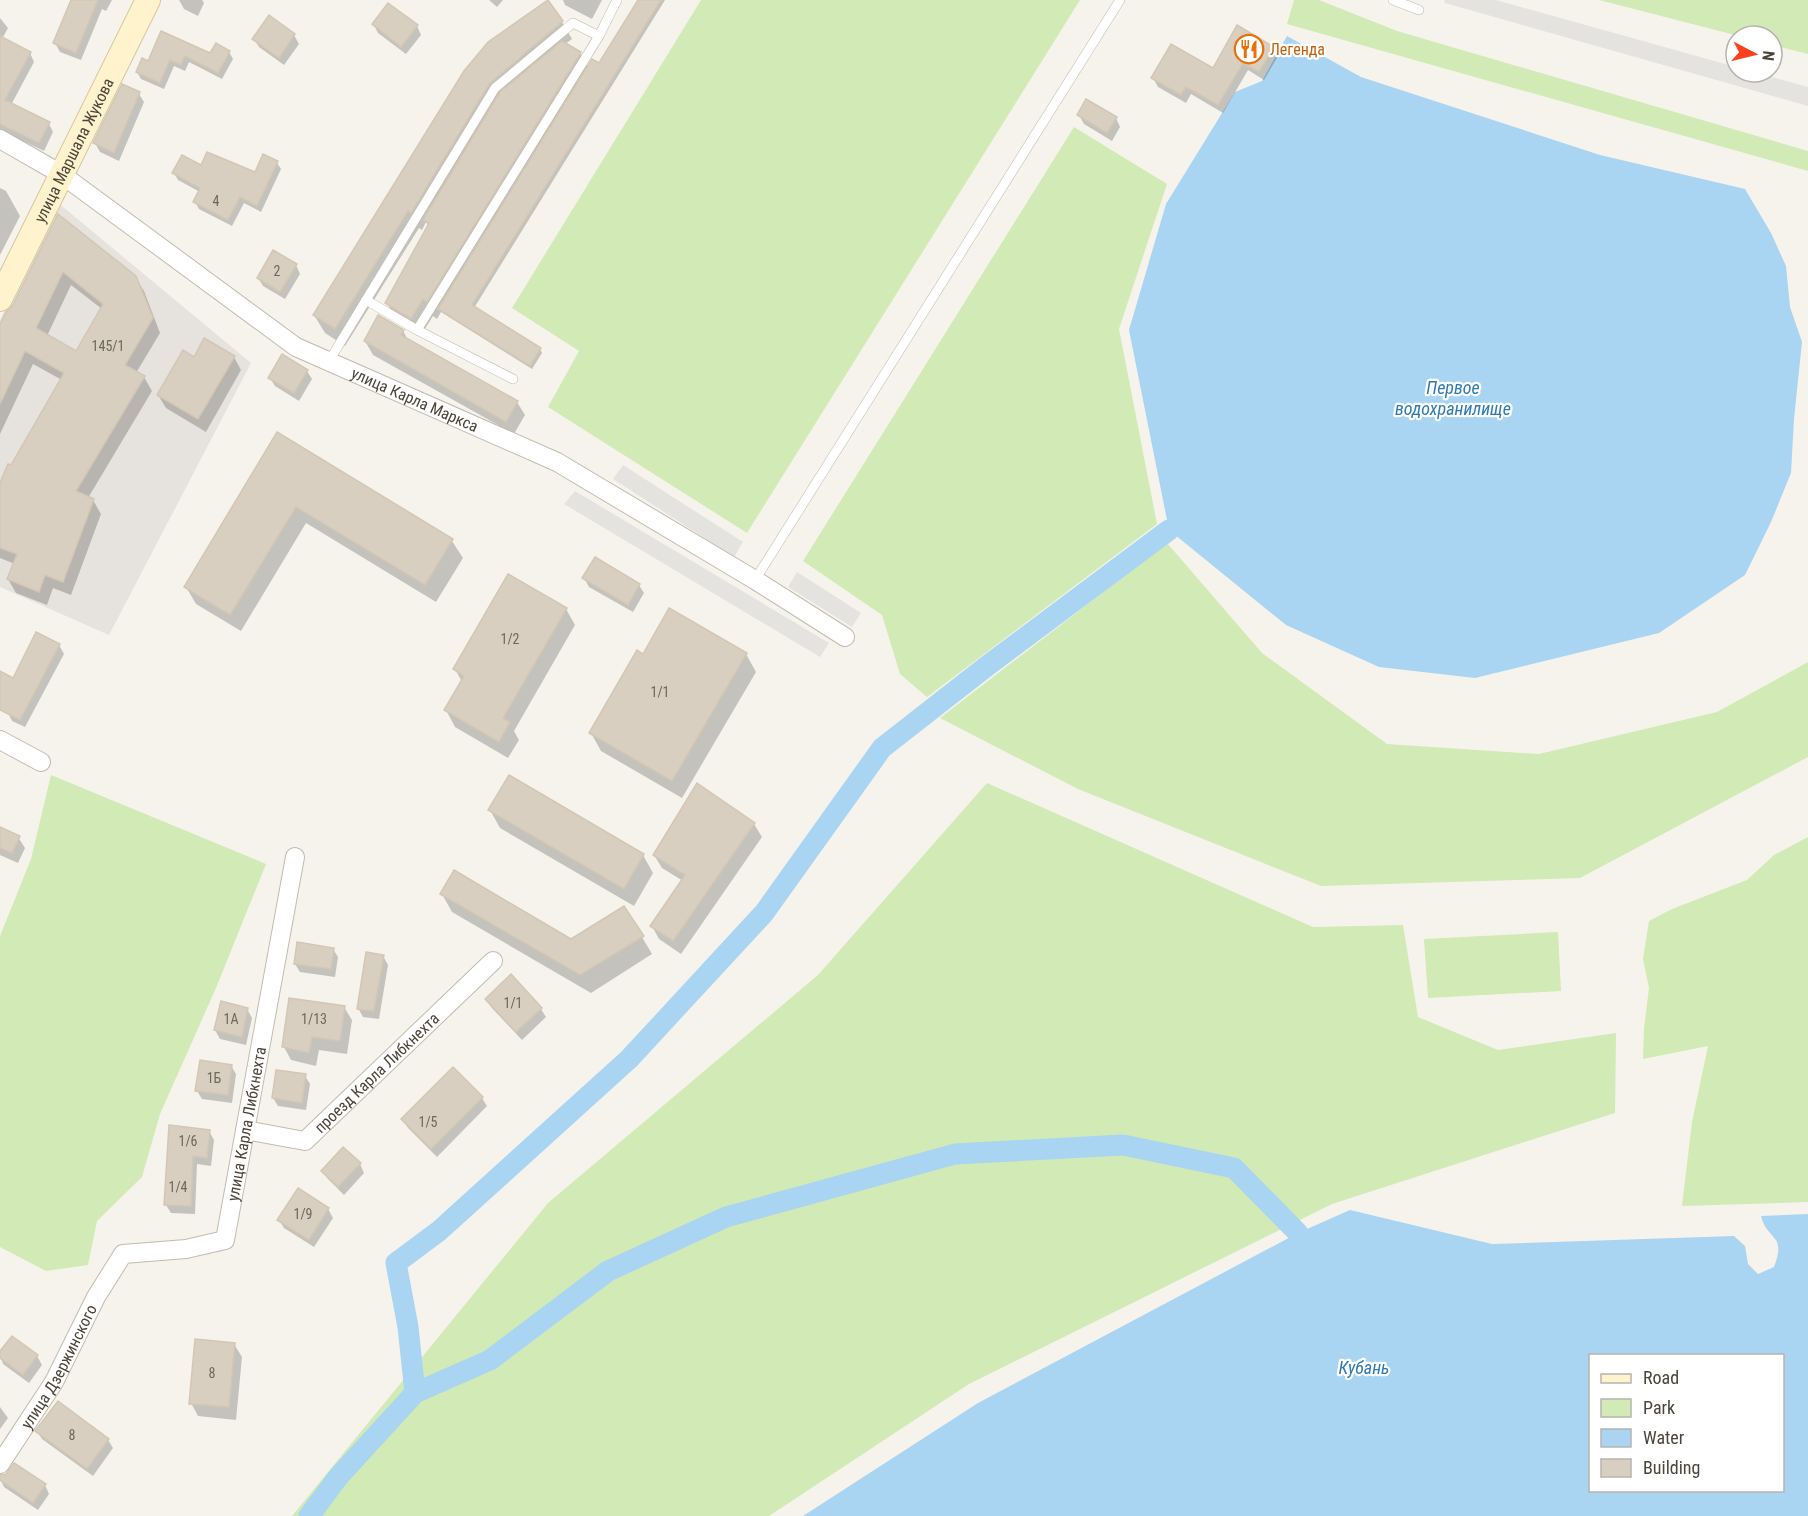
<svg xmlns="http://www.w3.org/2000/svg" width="1808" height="1516" font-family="'Roboto Condensed',sans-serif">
<rect width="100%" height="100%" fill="#f6f3ec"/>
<path fill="#e6e2dd" d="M57,202L251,363L109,635L0,587V320Z"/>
<g fill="#d2eab5">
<path d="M701,0H1080L747,533L548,407L579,351L512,308Z"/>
<path d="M1294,0H1319L1397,31L1808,151V171L1287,24Z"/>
<path d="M1599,0H1808V54L1772,45V36H1739Z"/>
<path d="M1074,127L1167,184L1119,329L1157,524L927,697L900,674L882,615L803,561Z"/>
<path d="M1167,543L1262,653L1387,744L1539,754L1717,712L1808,662V757L1580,878L1321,886L1078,789L940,718Z"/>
<path d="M51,775L266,864L216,988L160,1114L142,1177L97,1221L88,1265L46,1271L0,1247V936L31,859Z"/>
<path d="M987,783L1313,927L1403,925L1418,1017L1498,1050L1616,1033L1615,1113L1332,1204L969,1384L769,1516H292L548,1203L818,975Z"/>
<path d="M1808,837V1202L1682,1206L1692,1122L1708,1046L1643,1059L1644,1029L1649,988L1643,959L1649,921L1672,909L1747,880L1774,855Z"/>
<path d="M1558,932L1561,991L1428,998L1424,939Z"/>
</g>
<g fill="#e5e3e0">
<path d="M1444,0H1496L1736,67V72H1754L1808,87V106L1445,3Z"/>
<path d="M623,465L743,542L734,557L613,479Z"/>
<path d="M575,491L829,643L820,657L564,504Z"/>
<path d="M797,572L861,613L852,627L788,587Z"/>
</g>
<g fill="#a9d4f2" fill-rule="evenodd">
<path d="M1287,36L1361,77L1600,155L1745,189L1771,233L1786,266L1790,307L1802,342L1794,419L1791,473L1771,522L1745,575L1659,633L1475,678L1379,667L1286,625L1169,530L1129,330L1166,204L1235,92L1262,81Z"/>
<path d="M1350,1210L1492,1244L1734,1236L1745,1246L1748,1264L1758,1274L1774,1267C1787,1233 1767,1241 1761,1216L1808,1214V1516H803L978,1403L1298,1233ZM1590,1356H1782V1490H1590Z"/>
</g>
<g fill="#0003" fill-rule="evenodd">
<path d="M72,0H112L106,11L102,9L81,60L60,52L55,43Z"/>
<path d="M179,0H202L204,3L198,16L184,9Z"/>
<path d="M489,0H503L497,7Z"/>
<path d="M563,0H602L592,19L565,5Z"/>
<path d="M640,0H665L474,308L540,349L542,353L532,369L441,312L437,319L433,316L421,335L397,321L387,303L429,227L426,222L422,230L419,228L345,346L325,333L314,315L466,71L562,22L572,39L565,44L580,53L589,69L599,65Z"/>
<path d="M270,17L294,35L299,44L284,65L259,47L254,39Z"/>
<path d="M0,18L8,28L2,39L30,53L34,62L11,105L49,124L53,132L44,151L0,130Z"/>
<path d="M374,25L417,26L421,35L406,54L378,33Z"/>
<path d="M162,33L211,55L229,52L233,59L222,79L189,62L185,71L174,66L164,89L141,79L137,72L149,63Z"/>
<path d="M1273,48L1278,56L1264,80L1248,70L1223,113L1191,94L1186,103L1158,87L1153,78L1213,70Z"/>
<path d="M139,94L144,102L119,161L100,152L95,143Z"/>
<path d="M1079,115L1116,118L1120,127L1112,141L1084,124Z"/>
<path d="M277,163L281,169L261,212L244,203L232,226L199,209L195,202L200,192L178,180L174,173L202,167L255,174Z"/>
<path d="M0,188L6,191L20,216L0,255Z"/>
<path d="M59,216L135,277L144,291L160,333L136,373L144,377L152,391L88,498L93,500L101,514L71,595L53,588L47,605L16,593L8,579L15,564L0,558V487L62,380L33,364L0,434V328L14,306ZM71,285L102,309L77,353L47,336Z"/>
<path d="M296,265L300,274L285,299L263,286L258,278Z"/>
<path d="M403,331L408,340L517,402L525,415L514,434L373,355L365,341Z"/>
<path d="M234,357L241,370L206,432L166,408L158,395L195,359Z"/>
<path d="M307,371L312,379L299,401L275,386L270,378Z"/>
<path d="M278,434L452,541L463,558L436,602L306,523L241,631L196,604L186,587Z"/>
<path d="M584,578L639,585L644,593L633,612L589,587Z"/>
<path d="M566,609L575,625L514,731L519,740L508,758L455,727L446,710L462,682L455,669Z"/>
<path d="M37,634L59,645L64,654L25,727L12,721L8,713L0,710V673L14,680Z"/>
<path d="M746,654L756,672L682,798L601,751L591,733L643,656Z"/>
<path d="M490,810L643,855L653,873L634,906L500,828Z"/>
<path d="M754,824L762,837L681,954L659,939L652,926L683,881L662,868L654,855Z"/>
<path d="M0,828L18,837L25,848L18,863L0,855Z"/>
<path d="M442,894L571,940L642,937L652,954L591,993L452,912Z"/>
<path d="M333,949L338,957L335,977L300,972L295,964Z"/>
<path d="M383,956L388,965L379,1019L363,1017L358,1008Z"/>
<path d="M487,999L541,1009L546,1017L522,1040L491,1007Z"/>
<path d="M344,1007L352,1020L347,1054L319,1050L316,1066L291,1060L284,1047Z"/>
<path d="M247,1009L252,1018L246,1045L220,1039L215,1030Z"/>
<path d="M231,1066L236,1074L232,1103L202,1099L197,1091Z"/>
<path d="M305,1076L310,1084L306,1110L278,1106L273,1098Z"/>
<path d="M482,1098L487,1106L437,1157L408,1128L403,1119Z"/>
<path d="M170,1127L209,1131L214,1140L211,1166L197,1164L195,1214L171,1213L166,1205Z"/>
<path d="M360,1164L364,1173L344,1195L328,1179L323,1171Z"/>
<path d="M328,1209L333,1218L314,1247L284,1228L279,1220Z"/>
<path d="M234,1344L242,1357L236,1420L198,1416L191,1403Z"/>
<path d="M0,1353L37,1356L42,1365L29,1383L3,1364Z"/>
<path d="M0,1407L8,1418L0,1429Z"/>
<path d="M37,1431L108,1440L113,1448L93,1476L42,1439Z"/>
<path d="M10,1472L45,1485L49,1494L38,1510L4,1487L0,1478Z"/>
</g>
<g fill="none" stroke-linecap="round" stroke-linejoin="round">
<g stroke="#a9d4f2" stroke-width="21">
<path d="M1169,530L987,666L882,748L764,913L629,1059L439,1231L396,1263L408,1327L415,1393L490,1360L608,1271L726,1217L955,1154L1123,1145L1234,1168L1298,1233"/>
<path d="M309,1516L339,1476L415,1393"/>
</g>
</g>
<g fill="#d8cfc1" stroke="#d3c7b4" stroke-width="1.5" fill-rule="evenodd">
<path d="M71,0H98L76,53L53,43Z"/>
<path d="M548,0L563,21L489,84L411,213L408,211L335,329L313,315L464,71L488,42Z"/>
<path d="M638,0H661L472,305L541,348L530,366L438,309L592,59L599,63Z"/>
<path d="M388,3L418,25L401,47L372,24Z"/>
<path d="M269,15L295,34L279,58L252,39Z"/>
<path d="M1237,25L1274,47L1259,72L1243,63L1218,105L1186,87L1181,95L1151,78L1171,44L1213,68Z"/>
<path d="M161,31L210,53L216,43L230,51L218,73L185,56L181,65L170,60L160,83L136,72L142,58L148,61Z"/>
<path d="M0,36L31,52L5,100L50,122L39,143L0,124Z"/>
<path d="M562,41L581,52L427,302L423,299L411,319L385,303L429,223L423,220L500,92Z"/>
<path d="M122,84L140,92L114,153L93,143Z"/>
<path d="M1086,99L1117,117L1107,133L1077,115Z"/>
<path d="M207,152L255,172L263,154L278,161L257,206L240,197L228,220L193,202L200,188L172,173L182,155L201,165Z"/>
<path d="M58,214L136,276L153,318L125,365L145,376L76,491L94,499L63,582L45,575L39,592L7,579L17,554L0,548V483L8,464L11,465L64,373L25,351L0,404V324L6,312L13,305ZM63,272L103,304L76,351L36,328Z"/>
<path d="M273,250L297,264L280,292L257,278Z"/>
<path d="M378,315L404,330L401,335L518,401L506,422L364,341Z"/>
<path d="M204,338L235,356L198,419L157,395L183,350L194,357Z"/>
<path d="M282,354L308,370L294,393L268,378Z"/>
<path d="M277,432L453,539L425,585L296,507L230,615L184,587Z"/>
<path d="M595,557L640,584L628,605L582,578Z"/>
<path d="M508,574L567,608L503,718L510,722L499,742L444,710L464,676L453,669Z"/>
<path d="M669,608L747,653L672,781L589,733L637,650L643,654Z"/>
<path d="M36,632L60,644L20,720L0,710V671L13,678Z"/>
<path d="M509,775L644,854L624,889L488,810Z"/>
<path d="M697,783L755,823L673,941L650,926L685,875L653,855Z"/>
<path d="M0,827L20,836L12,853L0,848Z"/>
<path d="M454,870L571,939L624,906L644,936L580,975L440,894Z"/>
<path d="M297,942L334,948L331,969L294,964Z"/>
<path d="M366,952L384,955L374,1011L357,1009Z"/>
<path d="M511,974L542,1008L516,1032L485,999Z"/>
<path d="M289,998L345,1006L340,1041L312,1037L309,1053L282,1047Z"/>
<path d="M221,1001L248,1008L242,1037L214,1030Z"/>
<path d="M200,1060L232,1065L228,1095L195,1091Z"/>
<path d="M453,1067L483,1097L431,1149L401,1119Z"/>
<path d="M276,1070L306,1074L302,1103L272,1098Z"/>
<path d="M169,1125L210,1130L207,1158L193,1156L191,1206L164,1205Z"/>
<path d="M343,1147L361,1163L338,1187L321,1171Z"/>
<path d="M298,1188L329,1208L309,1240L277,1220Z"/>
<path d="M12,1336L38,1355L23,1375L0,1358V1351Z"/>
<path d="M195,1339L235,1343L229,1407L189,1404Z"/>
<path d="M58,1401L109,1439L87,1469L35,1431Z"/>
<path d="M14,1463L46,1484L33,1503L0,1480V1475L6,1474Z"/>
</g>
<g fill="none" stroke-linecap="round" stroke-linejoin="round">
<g stroke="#c2bbae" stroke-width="10">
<g id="lane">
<path d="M1393,0L1419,10"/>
<path d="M366,300L417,330L513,379"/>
<path d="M417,330L599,36L617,0"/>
<path d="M329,361L495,88L573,23L599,36"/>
<path d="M755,580L1120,0"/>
</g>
</g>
<g stroke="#c2bbae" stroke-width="20">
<g id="street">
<path id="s1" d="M0,139L61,174L296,347L557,462L755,580L845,637"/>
<path d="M0,740L41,762"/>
<path id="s2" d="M245,1130L305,1141L493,961"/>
<path id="s3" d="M0,1464L54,1382L96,1297L123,1254L186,1249L225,1240L295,857"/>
</g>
</g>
<g stroke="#d6c79b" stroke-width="26">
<g id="secondary">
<path id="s4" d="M0,299L148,0"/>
</g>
</g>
<use href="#lane" stroke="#fff" stroke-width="9"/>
<use href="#street" stroke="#fff" stroke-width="18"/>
<use href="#secondary" stroke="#fff3cd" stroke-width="24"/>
</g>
<defs>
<g id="restaurant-ring" transform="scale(1.5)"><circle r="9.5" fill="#fff" stroke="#e8710a" stroke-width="1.5"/><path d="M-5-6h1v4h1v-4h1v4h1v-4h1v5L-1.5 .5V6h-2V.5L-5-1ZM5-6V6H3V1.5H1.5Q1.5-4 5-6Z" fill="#e8710a"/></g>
</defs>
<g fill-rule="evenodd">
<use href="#restaurant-ring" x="1249" y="49"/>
</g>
<g text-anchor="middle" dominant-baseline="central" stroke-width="4.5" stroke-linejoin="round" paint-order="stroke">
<g font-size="14" fill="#6e675b">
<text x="216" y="201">4</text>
<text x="277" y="271">2</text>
<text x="108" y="346">145/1</text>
<text x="510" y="639">1/2</text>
<text x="660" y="692">1/1</text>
<text x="513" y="1003">1/1</text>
<text x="231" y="1019">1А</text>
<text x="314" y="1019">1/13</text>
<text x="214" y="1078">1Б</text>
<text x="428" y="1122">1/5</text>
<text x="188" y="1141">1/6</text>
<text x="178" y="1187">1/4</text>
<text x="303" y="1214">1/9</text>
<text x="212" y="1373">8</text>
<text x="72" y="1435">8</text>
</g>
<g font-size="16" fill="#c56008" stroke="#fff" text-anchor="start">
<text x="1270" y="49">Легенда</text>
</g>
<g font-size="16" fill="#4b4439" stroke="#fff">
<text stroke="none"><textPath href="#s4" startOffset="166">улица Маршала Жукова</textPath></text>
<text stroke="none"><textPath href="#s1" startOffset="492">улица Карла Маркса</textPath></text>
<text stroke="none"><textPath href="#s2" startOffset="160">проезд Карла Либкнехта</textPath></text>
<text stroke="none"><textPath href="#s3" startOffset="465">улица Карла Либкнехта</textPath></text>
<text stroke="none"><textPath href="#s3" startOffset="114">улица Дзержинского</textPath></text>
</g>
<g font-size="18" font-style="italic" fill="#2e7ab2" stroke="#fff">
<text x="1453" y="387">Первое<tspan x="1453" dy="21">водохранилище</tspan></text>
<text x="1364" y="1367">Кубань</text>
</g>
</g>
<rect x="1589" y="1354" width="195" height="138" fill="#ffffff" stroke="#b7b4b0" stroke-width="1.5"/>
<rect x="1601" y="1374" width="30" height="9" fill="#fff3cd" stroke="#b7b4b0" stroke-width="1.5"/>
<text x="1643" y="1384" font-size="18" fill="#4b4439">Road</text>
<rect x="1601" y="1399" width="30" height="18" fill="#d2eab5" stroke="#b7b4b0" stroke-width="1.5"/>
<text x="1643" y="1414" font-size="18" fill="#4b4439">Park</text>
<rect x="1601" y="1429" width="30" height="18" fill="#a9d4f2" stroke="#b7b4b0" stroke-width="1.5"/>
<text x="1643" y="1444" font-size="18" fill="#4b4439">Water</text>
<rect x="1601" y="1459" width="30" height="18" fill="#d8cfc1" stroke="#b7b4b0" stroke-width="1.5"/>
<text x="1643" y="1474" font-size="18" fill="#4b4439">Building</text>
<g transform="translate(1754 54) rotate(97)"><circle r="28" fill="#ffffff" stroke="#b7b4b0" stroke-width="1.5"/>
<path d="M0-4.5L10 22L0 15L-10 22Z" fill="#fc3f1d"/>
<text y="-9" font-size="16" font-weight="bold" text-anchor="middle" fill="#4b4439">N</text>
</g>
</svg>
